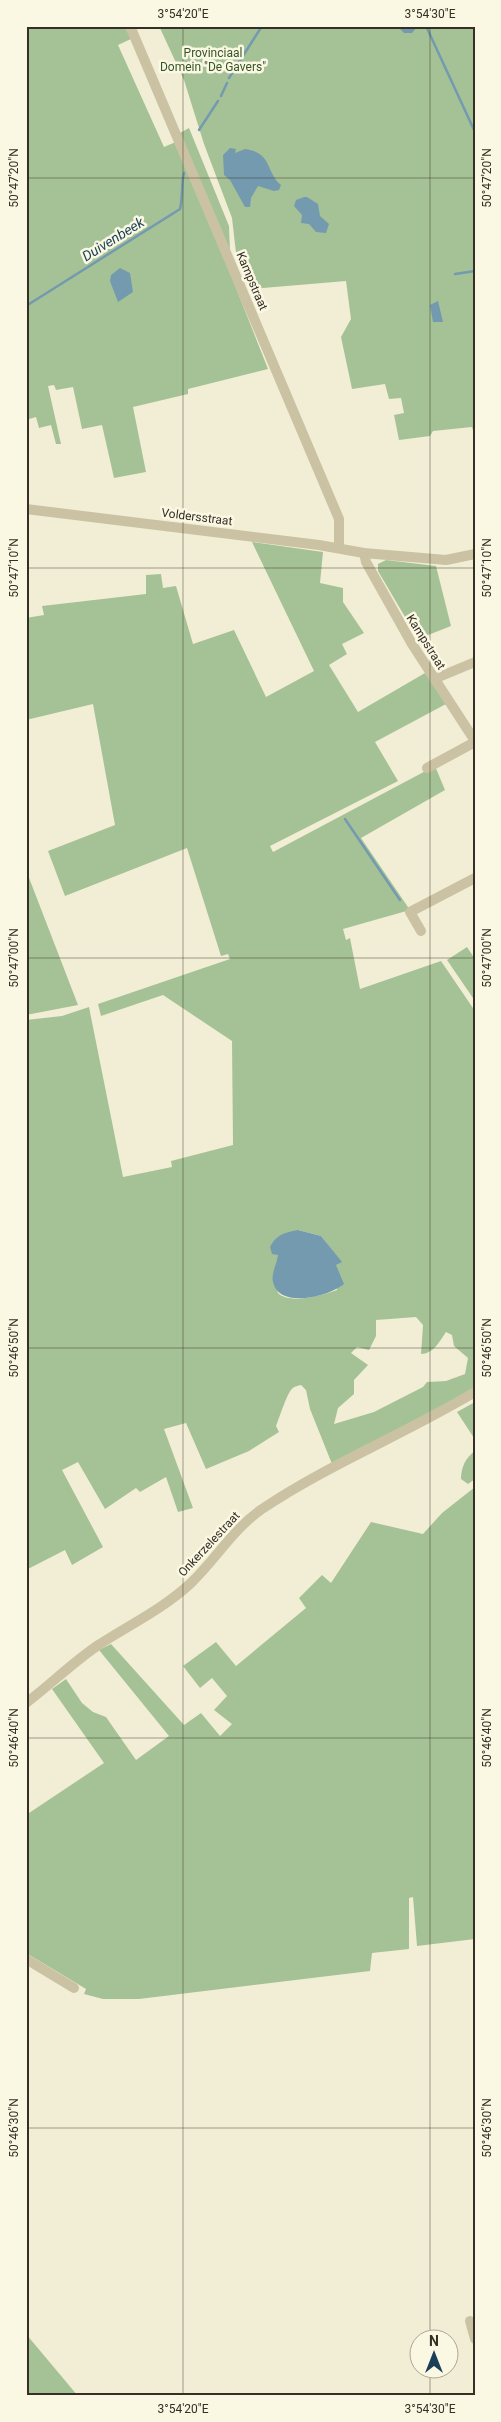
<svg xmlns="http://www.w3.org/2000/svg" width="501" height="2422" font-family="Roboto,sans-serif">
<rect width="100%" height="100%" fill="#f2eed6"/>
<g fill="#a5c296" fill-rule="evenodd">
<path d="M26,26H127L133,38L118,45L164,147L178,141L268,369L188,389V394L133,407L146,472L114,478L102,425L82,429L73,387L56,390L54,385L48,386L61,444H56L51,425L39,428L36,417L26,420Z"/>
<path d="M159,26H475V437L472,427L433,431L430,436L399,440L394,415L404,413L401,398L389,399L385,384L352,389L341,337L351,319L346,281L251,289L236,253L232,218L204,144L184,80Z"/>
<path d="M189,128L229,226L230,251L180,133Z"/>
<path d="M252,542L323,552L320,583L343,588V602L364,633L342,644L347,654L329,665L358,712L425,673L446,704L375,742L398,781L270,846L273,852L435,766L445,790L361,838L410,910L343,929L346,940L350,938L360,989L441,961L475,1011V1391L332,1464L310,1409L306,1390L301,1385C298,1386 295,1386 293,1388C288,1390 279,1419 276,1426L279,1432L249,1451L206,1469L186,1423L164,1429L193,1508L178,1512L166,1477L140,1492L136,1488L105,1509L78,1462L62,1470L103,1547L72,1565L65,1550L26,1570V1020L62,1016L89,1007L123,1177L172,1167L171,1161L233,1145L232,1041L163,995L101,1016L98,1004L230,959L228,954L221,956L187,848L65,896L48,851L115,825L93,704L26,720V618L44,615L42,606L146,594V575L161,574L163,588L176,586L193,644L234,630L266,697L314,671ZM298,1230L321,1236L341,1262L335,1265L337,1290C323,1295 290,1305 278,1293C269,1263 280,1252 298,1230ZM416,1317L423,1325L421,1354C433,1354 440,1341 446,1332L452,1335L454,1346L468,1358L465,1374L446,1381L427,1382L423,1387L374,1412L334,1424L338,1408L354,1394V1380L368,1365L351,1353L357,1347L369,1350L376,1336V1320Z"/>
<path d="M386,560L436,566L451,626L418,639L378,571V564Z"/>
<path d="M26,870L78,1005L26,1015Z"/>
<path d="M467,947L475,959V1001L447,960Z"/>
<path d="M475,1402V1438H474L457,1412Z"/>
<path d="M475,1451V1479L468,1484L461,1479C461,1468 465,1458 475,1451Z"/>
<path d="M475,1487V1939L417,1946L413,1897L409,1898V1949L372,1953L370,1971L139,1999H103L84,1994L86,1989L26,1953V1815L104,1763L52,1689L66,1679L82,1703L93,1712L106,1717L136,1760L169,1736L99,1650L111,1644L184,1725L201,1713L220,1736L232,1724L214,1710L227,1696L212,1678L200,1688L183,1666L216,1642L236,1666L306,1608L299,1598L322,1575L331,1583L371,1522L423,1534L442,1513Z"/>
<path d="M26,2334L78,2396H26Z"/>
</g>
<g fill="#749ab0">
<path d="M397,26H418L412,33H404Z"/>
<path d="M230,148L236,149L235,153L245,149C273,153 265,171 281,185L279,190L274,191L258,186L251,198L250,207H245L230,180L224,175L223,155Z"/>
<path d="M304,197H307L318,204L320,216L329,224L326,233L316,232L309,224L301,223L302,215L294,206L296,200Z"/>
<path d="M120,268L130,273L133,292L118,302L110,281L111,275Z"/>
<path d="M438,301L443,322H433L430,305Z"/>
<path d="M298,1230L321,1236L342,1262L336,1265L344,1284C330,1296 279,1310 273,1282C271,1274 277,1263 278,1255L272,1254L270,1247C277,1234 284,1233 298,1230Z"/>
</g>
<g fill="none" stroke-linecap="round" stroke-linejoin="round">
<g stroke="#749ab0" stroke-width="2.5">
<path d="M426,26L475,132"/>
<path d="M229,78L262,26"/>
<path d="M221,96L227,83"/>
<path d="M199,130L218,101"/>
<path d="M455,274L475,271"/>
<path d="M26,306L180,209C183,197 181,185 184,173"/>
<path d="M345,819L400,900"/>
</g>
<g stroke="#cac2a2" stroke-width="10">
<path d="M130,26L339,519V548"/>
<path d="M26,509L319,545L364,553L446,560L475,554"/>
<path d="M364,553L366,562L412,644L475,741"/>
<path d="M434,679L475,662"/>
<path d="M427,768L475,742"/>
<path d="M421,931L410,912L475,878"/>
<path d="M26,1703C50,1685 72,1663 97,1646C129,1625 163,1609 191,1583C216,1559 233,1529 262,1509C329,1464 405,1434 475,1392"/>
<path d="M26,1959L74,1988"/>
<path d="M470,2321L475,2339"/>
</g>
</g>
<path fill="none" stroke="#352f25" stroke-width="1" stroke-opacity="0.45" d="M183,26V2396M430,26V2340M26,178H475M26,568H475M26,958H475M26,1348H475M26,1738H475M26,2128H475M430,2370V2396"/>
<g text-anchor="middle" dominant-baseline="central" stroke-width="5" stroke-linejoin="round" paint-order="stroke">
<g font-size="12" fill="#355427" stroke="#faf7e3">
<text x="213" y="53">Provinciaal<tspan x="213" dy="14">Domein "De Gavers"</tspan></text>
</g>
<g font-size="12" fill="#352f25" stroke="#faf7e3">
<text transform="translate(252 281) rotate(67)">Kampstraat</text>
<text transform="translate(197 517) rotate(7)">Voldersstraat</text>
<text transform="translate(426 642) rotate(58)">Kampstraat</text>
<text transform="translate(209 1544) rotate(-47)">Onkerzelestraat</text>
</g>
<g font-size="14" font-style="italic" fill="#193f58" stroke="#faf7e3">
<text transform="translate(113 239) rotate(-32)">Duivenbeek</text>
</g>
</g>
<rect width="501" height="2422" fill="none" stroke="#faf7e3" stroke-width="55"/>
<g transform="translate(434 2354)"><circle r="24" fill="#faf7e3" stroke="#aba797"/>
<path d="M0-4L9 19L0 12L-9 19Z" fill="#193f58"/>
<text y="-8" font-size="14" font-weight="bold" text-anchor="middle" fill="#352f25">N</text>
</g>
<rect x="28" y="28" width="446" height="2366" fill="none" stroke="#352f25" stroke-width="2"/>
<g font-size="12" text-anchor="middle" fill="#352f25">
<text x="183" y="18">3°54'20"E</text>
<text x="430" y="18">3°54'30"E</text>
<text transform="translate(14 178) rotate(-90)" y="4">50°47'20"N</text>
<text transform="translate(487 178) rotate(-90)" y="4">50°47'20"N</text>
<text transform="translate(14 568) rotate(-90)" y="4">50°47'10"N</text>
<text transform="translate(487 568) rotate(-90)" y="4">50°47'10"N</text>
<text transform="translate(14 958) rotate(-90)" y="4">50°47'00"N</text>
<text transform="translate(487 958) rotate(-90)" y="4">50°47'00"N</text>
<text transform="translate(14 1348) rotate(-90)" y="4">50°46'50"N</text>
<text transform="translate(487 1348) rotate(-90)" y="4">50°46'50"N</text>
<text transform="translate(14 1738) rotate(-90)" y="4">50°46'40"N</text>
<text transform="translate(487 1738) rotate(-90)" y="4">50°46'40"N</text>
<text transform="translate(14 2128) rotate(-90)" y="4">50°46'30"N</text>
<text transform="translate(487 2128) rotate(-90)" y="4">50°46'30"N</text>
<text x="183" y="2413">3°54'20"E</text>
<text x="430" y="2413">3°54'30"E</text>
</g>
</svg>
